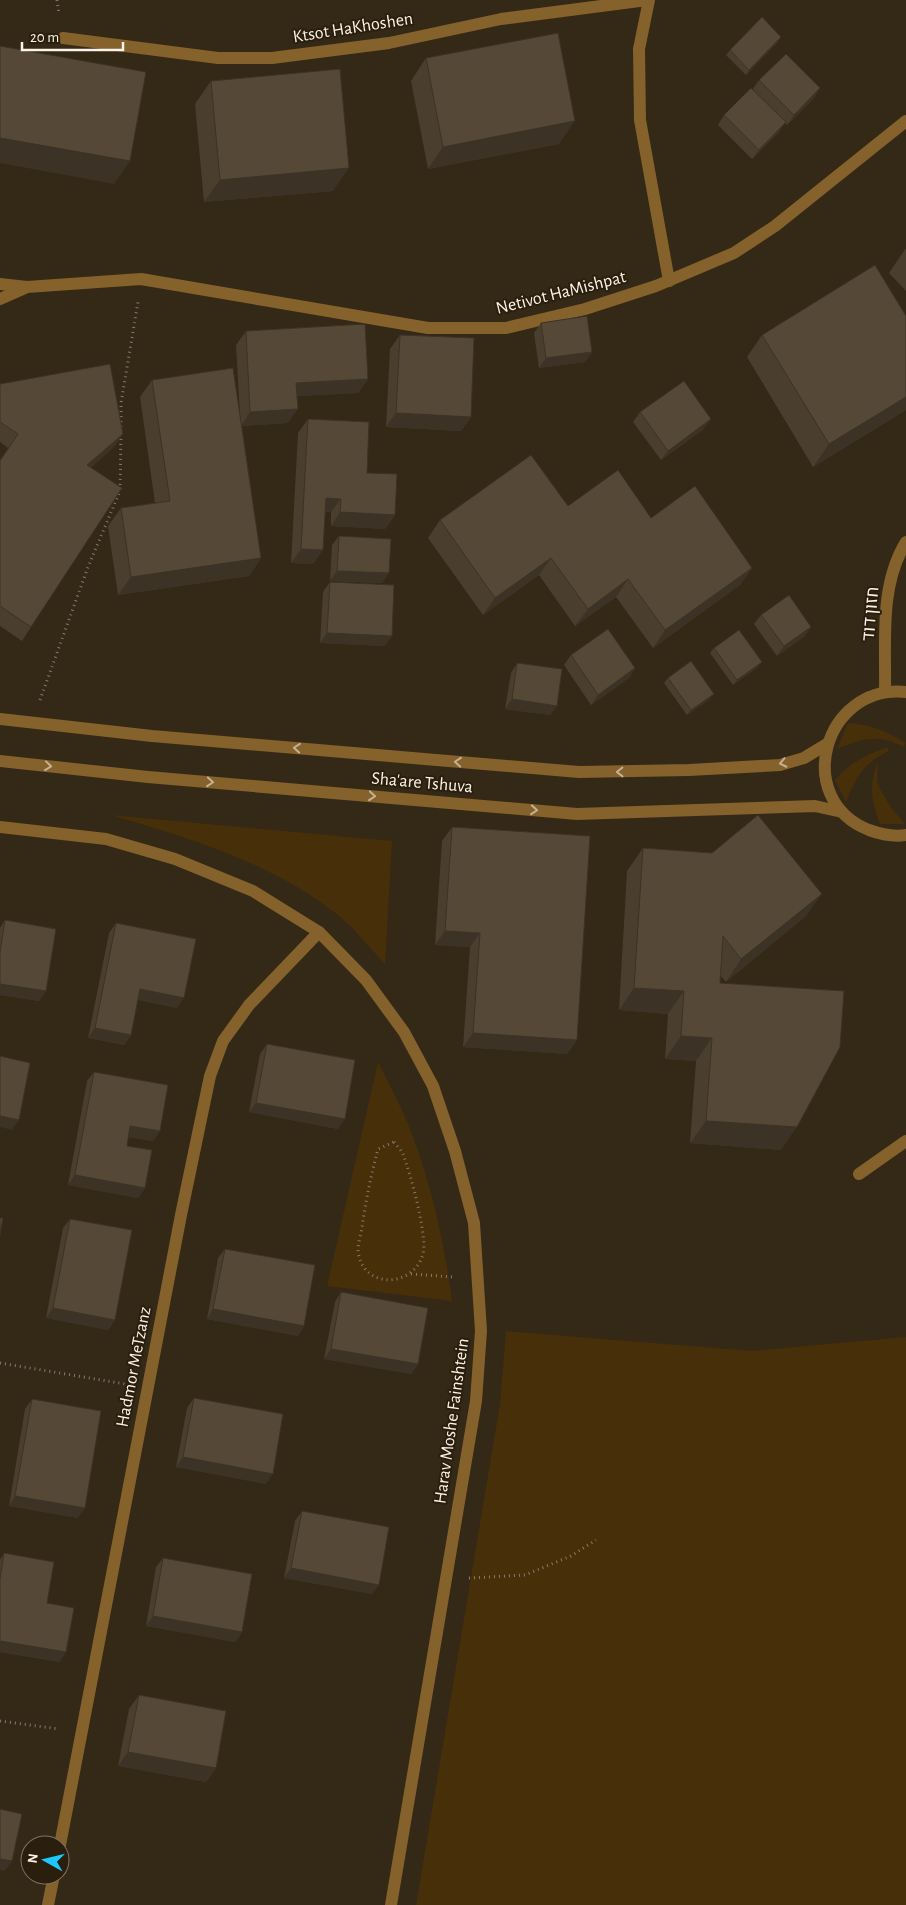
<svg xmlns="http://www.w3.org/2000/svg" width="906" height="1905" font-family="'Alegreya Sans',Heebo,sans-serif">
<rect width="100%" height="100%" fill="#342817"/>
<g fill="#472f09">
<path d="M848,723C870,724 888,732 906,743L904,747C877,734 864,738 837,749Z"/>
<path d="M887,747L889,751C862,764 858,775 846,802L835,780C850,762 867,755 887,747Z"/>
<path d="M878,763L877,783L890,806L905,824H880C872,804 868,784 878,763Z"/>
<path d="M111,815L392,841L385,964C369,947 353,926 334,912C269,862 189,838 111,815Z"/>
<path d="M378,1062C390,1086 403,1110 412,1134C432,1187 445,1245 452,1301L327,1286Z"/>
<path d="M506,1331L752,1351L906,1337V1905H416L500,1404Z"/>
</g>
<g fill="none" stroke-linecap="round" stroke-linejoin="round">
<g stroke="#857a6c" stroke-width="3" stroke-dasharray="1 4" stroke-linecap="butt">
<path d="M57,0L59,14"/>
<path d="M121,427V403L138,302"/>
<path d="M40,700L88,567L120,491L121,433"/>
<path d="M394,1142C397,1146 401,1150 403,1154C410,1172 428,1237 423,1254C413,1289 361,1289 358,1250C358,1243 361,1234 362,1227C366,1200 371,1175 378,1149Z"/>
<path d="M411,1274L453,1277"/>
<path d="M0,1363L125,1384"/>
<path d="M469,1578L525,1575L571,1556L596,1540"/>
<path d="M0,1721L59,1729"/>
</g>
<path stroke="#85612b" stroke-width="12" d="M859,1174L906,1141"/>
<g stroke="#85612b" stroke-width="12">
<path d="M649,0L639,49L640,120L669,281"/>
<path d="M63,38L218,58H272L389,43L501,19L647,0"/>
<path d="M0,284L27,287L141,279L428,328H506L585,309L656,286L734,253L775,226L906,121"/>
<path d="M0,299L25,288"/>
<path d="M885,692C886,642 879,586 906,542"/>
<path d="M0,827L106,839L175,859L253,891L319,932L366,980L404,1032L433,1086L455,1151L474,1223L481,1331L476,1401L391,1905"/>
<path d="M60,1845L181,1215L210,1076L223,1041L249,1005L319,932"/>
<path d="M48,1905L54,1875"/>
</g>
<g stroke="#85612b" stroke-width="12">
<path d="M906,692C823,684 792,800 869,830C880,834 893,837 906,835"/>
<path d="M0,719L152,736L579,772L689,770L780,765L804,758L827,744"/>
<path d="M0,761L148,777L577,814L815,806L842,812"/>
</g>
</g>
<g fill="#4a3e2e">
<path d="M778,42L746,75L726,55L730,50Z"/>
<path d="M426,58L559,144L428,169L411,81Z"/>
<path d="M759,80L820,88L814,98L787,125L785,123L779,132L752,159L718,125L724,115L752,90Z"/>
<path d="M211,81L333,191L204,202L195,104Z"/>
<path d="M906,248V291L889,273Z"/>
<path d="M541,323L592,352L585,362L539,368L534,333Z"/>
<path d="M246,331L368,379L358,393L297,396L288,423L242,426L261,558L249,576L118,595L108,526L121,508L155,503L140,397L152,380L240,415L236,345Z"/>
<path d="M400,335L471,417L461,431L386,427L390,349Z"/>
<path d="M762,335L906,410L813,467L747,357Z"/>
<path d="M0,384L123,434L113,448L90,468L31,627L22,641L0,626V460L8,448L0,442Z"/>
<path d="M640,412L704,429L661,460L633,422Z"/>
<path d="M308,419L367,473L395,515L385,529L331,526V512H325L323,550L313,564L291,563L298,433Z"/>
<path d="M568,506L651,518L752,568L740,585L653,648L616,597L575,626L539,575L483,615L428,538L440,520Z"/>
<path d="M339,536L382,583L330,581L332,545Z"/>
<path d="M330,582L385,646L320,643L323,592Z"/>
<path d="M761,615L811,627L805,636L777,656L754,624Z"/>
<path d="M714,648L758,667L733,685L710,653Z"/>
<path d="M571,655L635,668L629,678L591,705L564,665Z"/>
<path d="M517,663L557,706L550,715L505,709L511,673Z"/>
<path d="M668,678L710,699L687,715L664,683Z"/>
<path d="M452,827L577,1040L567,1054L463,1047L470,947L435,945L442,841Z"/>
<path d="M643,848L806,916L726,982L720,975V983L781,1150L690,1143L696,1061L665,1059L668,1014L619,1010L627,871Z"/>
<path d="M5,920L46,991L39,1001L0,995V928Z"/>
<path d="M116,923L177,1008L138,1000L131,1035L124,1045L88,1038L109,933Z"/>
<path d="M267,1044L338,1129L249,1112L260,1054Z"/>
<path d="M94,1072L160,1131L153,1141L128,1137L127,1146L145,1188L138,1198L68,1185L87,1081Z"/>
<path d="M70,1219L115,1320L108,1330L46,1318L63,1228Z"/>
<path d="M225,1249L304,1326L298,1336L207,1319L218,1258Z"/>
<path d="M341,1292L418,1364L411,1374L324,1359L335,1302Z"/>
<path d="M194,1398L266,1484L176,1467L187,1408Z"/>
<path d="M32,1399L78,1518L9,1506L25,1409Z"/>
<path d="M302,1511L372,1594L284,1578L295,1521Z"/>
<path d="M4,1553L47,1603L60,1662L0,1652V1560Z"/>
<path d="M163,1558L242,1632L235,1642L146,1626L156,1567Z"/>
<path d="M139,1695L216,1768L206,1782L118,1766L129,1709Z"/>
</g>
<g fill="#3c3226">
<path d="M781,37L778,42L746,75L749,70Z"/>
<path d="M820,88L814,98L787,125L794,115Z"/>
<path d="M575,121L559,144L428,169L443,147Z"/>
<path d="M786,122L779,132L752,159L759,150Z"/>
<path d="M0,138L130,161L114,184L0,163Z"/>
<path d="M349,168L333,191L204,202L220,180Z"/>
<path d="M592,352L585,362L539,368L546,358Z"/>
<path d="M368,379L358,393L286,397L296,383Z"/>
<path d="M906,397V410L813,467L829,444Z"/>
<path d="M298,409L288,423L241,426L250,412Z"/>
<path d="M396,413L471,417L461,431L386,427Z"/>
<path d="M711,419L704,429L661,460L668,451Z"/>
<path d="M123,434L113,448L77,479L87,465Z"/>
<path d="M326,498L341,499L331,512H316Z"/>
<path d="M340,512L395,515L385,529L331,526Z"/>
<path d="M301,549L323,550L313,564L291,563Z"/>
<path d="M261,558L249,576L118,595L131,577Z"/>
<path d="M551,558L539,575L483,615L495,598Z"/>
<path d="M752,568L740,585L653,648L665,630Z"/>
<path d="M337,571L389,573L382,583L330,581Z"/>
<path d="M628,579L616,597L575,626L588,609Z"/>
<path d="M811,627L805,636L777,656L784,646Z"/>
<path d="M327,633L392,636L385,646L320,643Z"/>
<path d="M762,662L758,667L733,685L737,680Z"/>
<path d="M635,668L629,678L591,705L598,695Z"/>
<path d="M714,694L710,699L687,715L691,710Z"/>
<path d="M512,699L557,706L550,715L505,709Z"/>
<path d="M822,894L806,916L726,982L741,959Z"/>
<path d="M445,931L480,933L470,947L435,945Z"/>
<path d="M0,984L46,991L39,1001L0,995Z"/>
<path d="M634,988L684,991L668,1014L619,1010Z"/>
<path d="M140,989L184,998L177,1008L133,999Z"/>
<path d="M95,1028L131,1035L124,1045L88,1038Z"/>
<path d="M473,1033L577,1040L567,1054L463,1047Z"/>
<path d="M681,1036L712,1038L696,1061L665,1059Z"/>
<path d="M256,1103L345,1119L338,1129L249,1112Z"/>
<path d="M0,1116L19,1120L12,1130L0,1127Z"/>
<path d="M706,1121L797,1127L781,1150L690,1143Z"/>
<path d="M130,1126L160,1131L153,1141L123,1136Z"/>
<path d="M75,1175L145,1188L138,1198L68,1185Z"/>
<path d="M53,1308L115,1320L108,1330L46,1318Z"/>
<path d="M213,1309L304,1326L298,1336L207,1319Z"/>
<path d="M331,1349L418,1364L411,1374L324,1359Z"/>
<path d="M183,1457L273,1474L266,1484L176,1467Z"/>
<path d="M15,1496L85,1508L78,1518L9,1506Z"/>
<path d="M291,1568L379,1585L372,1594L284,1578Z"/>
<path d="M153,1616L242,1632L235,1642L146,1626Z"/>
<path d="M0,1641L66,1652L60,1662L0,1652Z"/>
<path d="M128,1752L216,1768L206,1782L118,1766Z"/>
<path d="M0,1859L12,1861L5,1871L0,1870Z"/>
</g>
<g fill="#564836" stroke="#3c3226">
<path d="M762,17L781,37L749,70L730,50Z"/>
<path d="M558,33L575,121L443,147L426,58Z"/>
<path d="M0,46L146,72L130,161L0,138Z"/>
<path d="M786,54L820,88L794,115L759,80Z"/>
<path d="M340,69L349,168L220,180L211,81Z"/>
<path d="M751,88L786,122L759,150L724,115Z"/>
<path d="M875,265L906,316V397L829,444L762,335Z"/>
<path d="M587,316L592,352L546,358L541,323Z"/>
<path d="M365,324L368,379L296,383L298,409L250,412L246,331Z"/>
<path d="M400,335L474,338L471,417L396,413Z"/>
<path d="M110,364L123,434L87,465L122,488L31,627L0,606V461L18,434L0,422V384Z"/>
<path d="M233,368L261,558L131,577L121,508L170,501L152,380Z"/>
<path d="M684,381L711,419L668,451L640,412Z"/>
<path d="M308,419L369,422L367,473L397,474L395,515L340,512L341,499L326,498L323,550L301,549Z"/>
<path d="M531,455L568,506L618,470L651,518L695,486L752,568L665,630L628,579L588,609L551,558L495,598L440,520Z"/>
<path d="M339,536L391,539L389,573L337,571Z"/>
<path d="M330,582L394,585L392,636L327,633Z"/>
<path d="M789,595L811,627L784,646L761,615Z"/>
<path d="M608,629L635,668L598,695L571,655Z"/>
<path d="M739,630L762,662L737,680L714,648Z"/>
<path d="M691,661L714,694L691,710L668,678Z"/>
<path d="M517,663L562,669L557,706L512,699Z"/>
<path d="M758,815L822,894L741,959L723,936L720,983L844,991L840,1047L797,1127L706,1121L712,1038L681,1036L684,991L634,988L643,848L712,853Z"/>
<path d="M452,827L590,836L577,1040L473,1033L480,933L445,931Z"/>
<path d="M5,920L56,929L46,991L0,984V952Z"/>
<path d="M116,923L196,939L184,998L140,989L131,1035L95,1028Z"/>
<path d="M267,1044L355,1060L345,1119L256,1103Z"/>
<path d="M0,1056L30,1063L19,1120L0,1116Z"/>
<path d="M94,1072L168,1085L160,1131L130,1126L127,1146L152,1150L145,1188L75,1175Z"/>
<path d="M0,1218H3L0,1235Z"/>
<path d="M70,1219L132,1230L115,1320L53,1308Z"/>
<path d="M225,1249L315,1265L304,1326L213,1309Z"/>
<path d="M341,1292L428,1308L418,1364L331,1349Z"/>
<path d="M194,1398L283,1414L273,1474L183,1457Z"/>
<path d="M32,1399L101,1411L85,1508L15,1496Z"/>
<path d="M302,1511L389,1527L379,1585L291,1568Z"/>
<path d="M4,1553L54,1562L47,1603L74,1608L66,1652L0,1641V1579Z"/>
<path d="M163,1558L252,1574L242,1632L153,1616Z"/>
<path d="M139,1695L226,1711L216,1768L128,1752Z"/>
<path d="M0,1809L22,1814L12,1861L0,1859Z"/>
</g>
<defs><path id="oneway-chevron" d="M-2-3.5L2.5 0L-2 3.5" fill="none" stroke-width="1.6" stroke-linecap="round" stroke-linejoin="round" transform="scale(1.25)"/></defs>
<g stroke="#c6b193">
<use href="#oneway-chevron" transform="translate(297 748) rotate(-175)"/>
<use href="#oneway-chevron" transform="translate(458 762) rotate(-175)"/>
<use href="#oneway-chevron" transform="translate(783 763) rotate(168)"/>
<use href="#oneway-chevron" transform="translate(48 766) rotate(6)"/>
<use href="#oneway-chevron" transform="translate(620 772) rotate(179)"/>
<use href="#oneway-chevron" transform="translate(210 782) rotate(5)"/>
<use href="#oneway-chevron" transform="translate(372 796) rotate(5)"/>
<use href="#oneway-chevron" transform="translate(534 810) rotate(5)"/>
</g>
<g text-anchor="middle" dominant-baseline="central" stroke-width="4" stroke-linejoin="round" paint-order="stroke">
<g font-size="18" fill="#fbf3e8" stroke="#2a1e0d">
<text transform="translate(353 28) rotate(-9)">Ktsot HaKhoshen</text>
<text transform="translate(561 293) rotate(-14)">Netivot HaMishpat</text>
<text transform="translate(871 614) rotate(-85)">חזון דוד</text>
<text transform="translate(422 783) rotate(5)">Sha'are Tshuva</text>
<text transform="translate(134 1367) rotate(-79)">Hadmor MeTzanz</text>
<text transform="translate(452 1421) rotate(-82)">Harav Moshe Fainshtein</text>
</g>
</g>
<g transform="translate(45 1860) rotate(278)"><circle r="24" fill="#2a1e0d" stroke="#7e7365"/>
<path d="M0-4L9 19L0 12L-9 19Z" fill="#1dc9fc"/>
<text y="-8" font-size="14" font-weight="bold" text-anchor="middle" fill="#fbf3e8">N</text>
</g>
<path d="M22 42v8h101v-8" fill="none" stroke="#fbf3e8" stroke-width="2.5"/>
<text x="30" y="42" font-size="15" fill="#fbf3e8" stroke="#2a1e0d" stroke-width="4" paint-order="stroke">20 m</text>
</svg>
